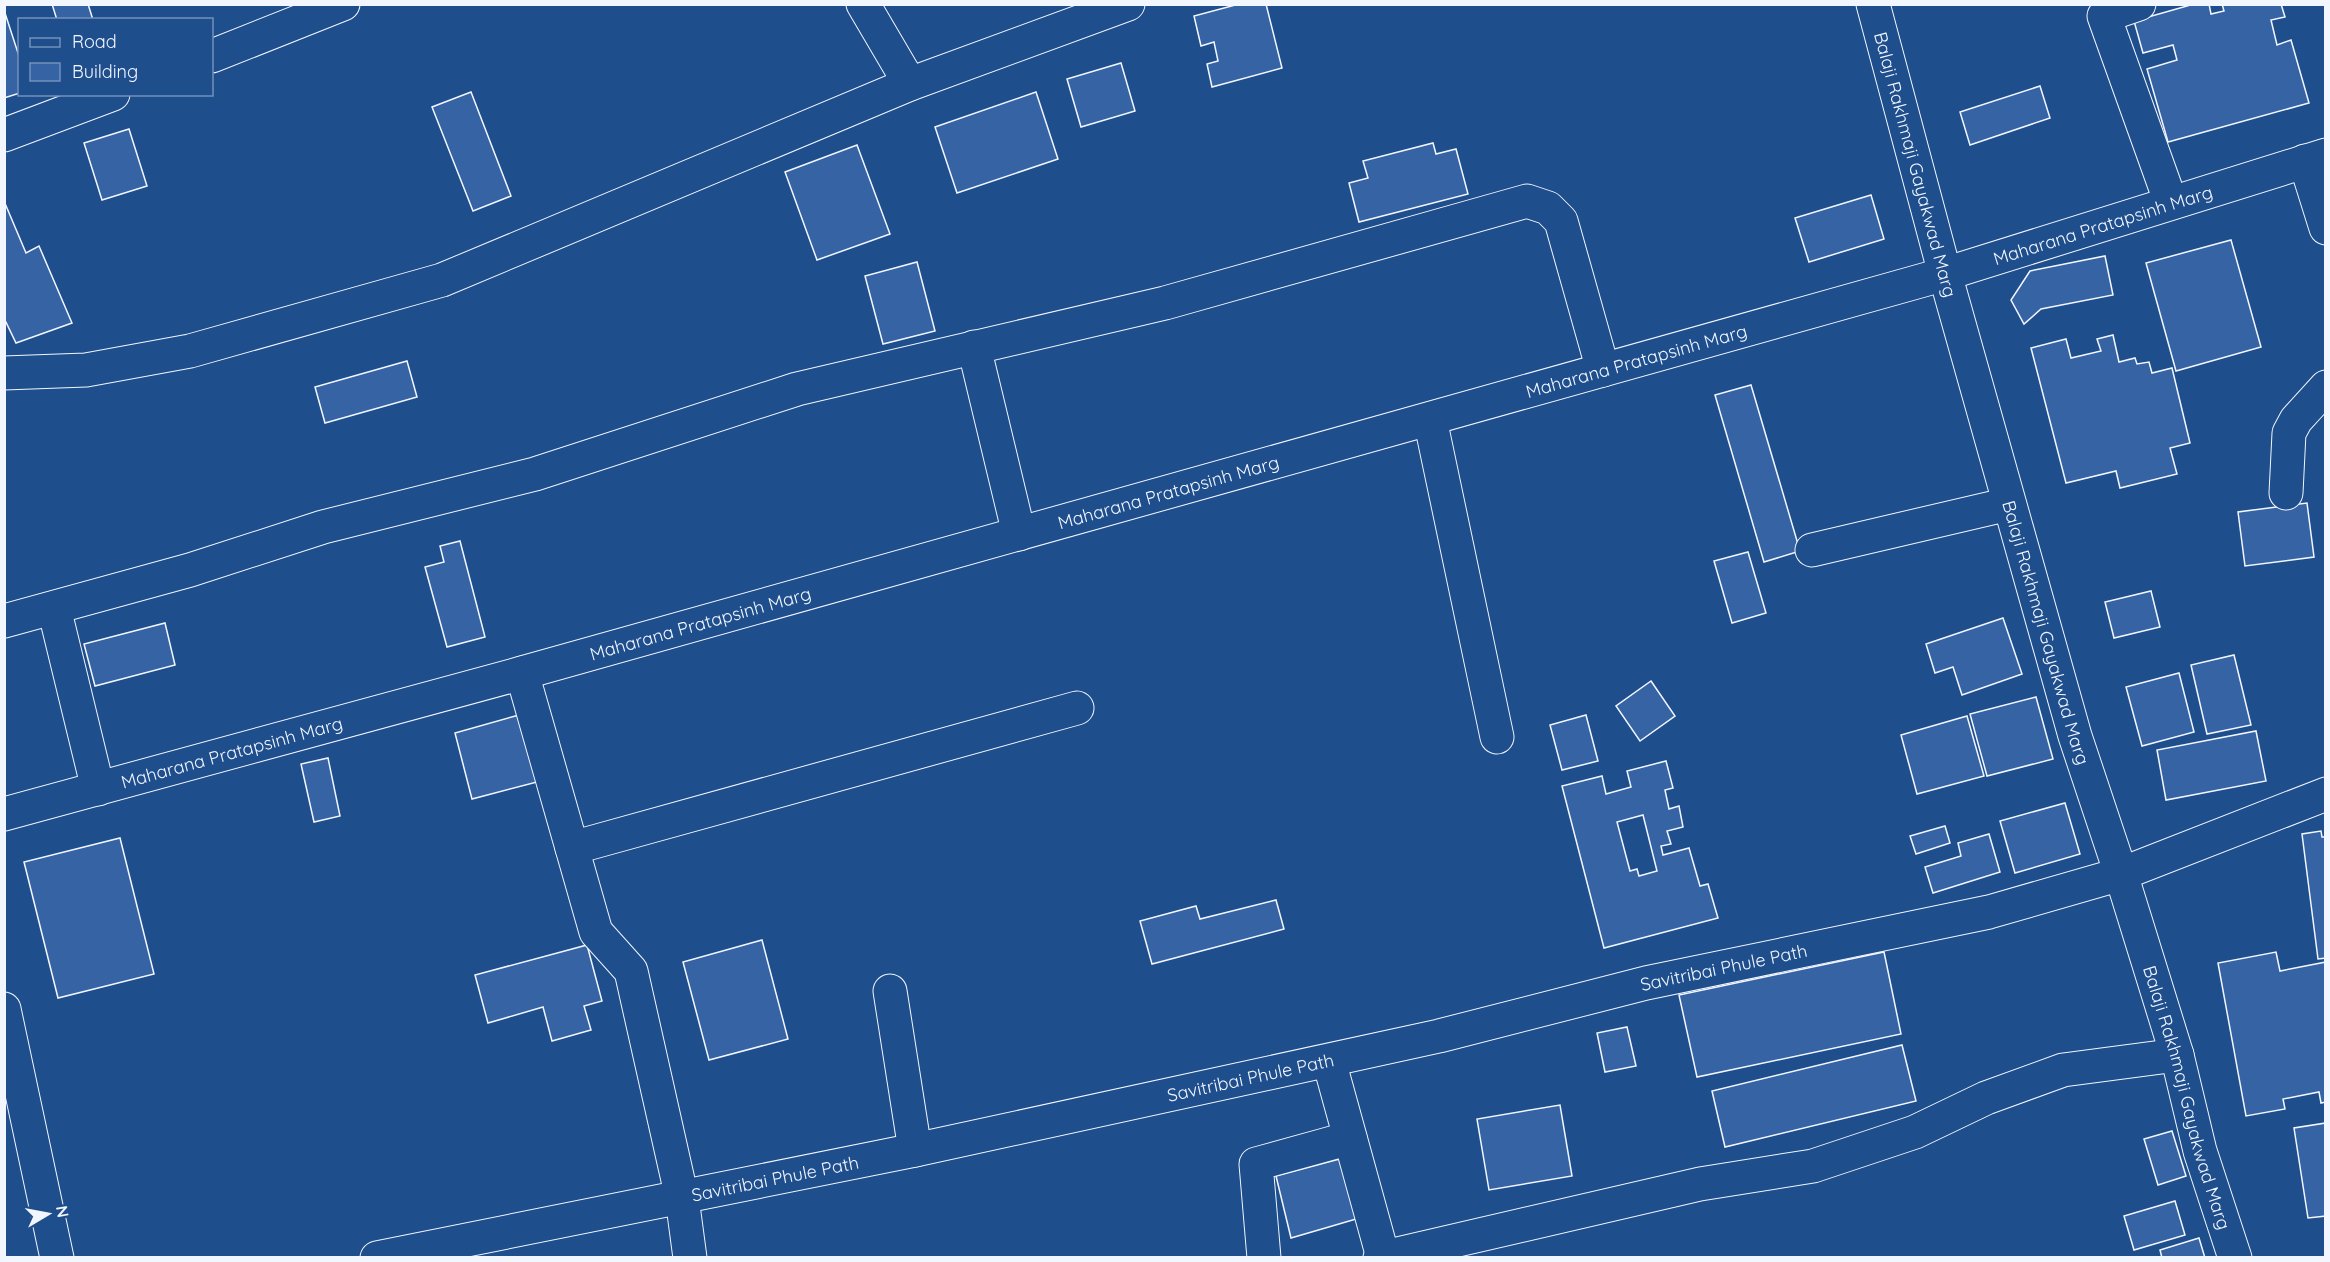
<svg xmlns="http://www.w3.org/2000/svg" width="2330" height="1262" font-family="Quicksand,sans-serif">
<rect width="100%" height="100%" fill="#1f4e8c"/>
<g fill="#3563a3" stroke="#f2f6ff" stroke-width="1.5" fill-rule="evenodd">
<path d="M52,4H88L93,20H57Z"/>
<path d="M1239,4H1266L1282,68L1212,87L1207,64L1218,61L1214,42L1201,46L1194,16Z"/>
<path d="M2194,4H2209L2211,14L2224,11L2222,4H2281L2285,17L2271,20L2277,45L2291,40L2309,103L2168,142L2147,69L2177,60L2173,45L2143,53L2134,21Z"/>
<path d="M4,10L20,59V93L4,98Z"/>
<path d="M1121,63L1135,111L1081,127L1067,79Z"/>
<path d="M2040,86L2050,118L1970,145L1960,112Z"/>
<path d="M471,92L511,196L473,211L432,107Z"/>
<path d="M1036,92L1058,159L957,193L935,127Z"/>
<path d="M129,129L147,186L102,200L84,143Z"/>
<path d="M1433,143L1436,154L1456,149L1468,194L1359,222L1349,183L1368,178L1363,161Z"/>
<path d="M857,145L890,234L817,260L785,172Z"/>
<path d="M1871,195L1884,239L1809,262L1795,218Z"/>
<path d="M4,201L26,253L39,246L72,323L16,343L4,318Z"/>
<path d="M2231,240L2261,347L2176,371L2146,263Z"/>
<path d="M2105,256L2113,295L2041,309L2024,324L2011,300L2030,271Z"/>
<path d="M917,262L935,331L883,344L865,276Z"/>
<path d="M2113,335L2119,362L2135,358L2137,364L2149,362L2152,373L2172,368L2190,443L2170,448L2177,474L2120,488L2116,471L2066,483L2031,348L2066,339L2071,358L2101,351L2097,339Z"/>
<path d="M407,361L417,397L325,423L315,387Z"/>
<path d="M1751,385L1800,551L1764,562L1715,395Z"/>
<path d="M2307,503L2314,557L2245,566L2238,512Z"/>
<path d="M460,541L485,637L447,647L425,567L444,562L440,546Z"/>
<path d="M1748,552L1766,613L1732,623L1714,561Z"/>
<path d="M2151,591L2160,627L2114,638L2105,602Z"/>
<path d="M2003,618L2022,674L1962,695L1953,667L1935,673L1926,644Z"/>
<path d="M165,623L175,665L95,686L84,644Z"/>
<path d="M2234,655L2251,725L2207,734L2191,665Z"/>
<path d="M2179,673L2194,732L2142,746L2126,687Z"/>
<path d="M1651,681L1675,716L1640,741L1616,706Z"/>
<path d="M2036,697L2053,759L1987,776L1970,714Z"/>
<path d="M519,715L537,782L472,799L455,733Z"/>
<path d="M1586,715L1598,761L1562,770L1550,725Z"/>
<path d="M1967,716L1984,776L1917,794L1901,735Z"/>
<path d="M2256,731L2266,781L2166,800L2157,750Z"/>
<path d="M328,758L340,816L314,822L301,764Z"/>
<path d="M1666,761L1673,788L1665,790L1669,809L1679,806L1683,827L1667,831L1671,844L1661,846L1663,855L1689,848L1700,886L1708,884L1718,918L1604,948L1562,786L1602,776L1606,794L1631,787L1627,771ZM1643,815L1657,871L1639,876L1637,869L1630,871L1617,822Z"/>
<path d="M2065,803L2080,854L2015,873L2000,821Z"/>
<path d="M1945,826L1950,843L1916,854L1910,836Z"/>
<path d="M2321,831L2322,837H2326V958L2318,959L2302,834Z"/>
<path d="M1989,834L2000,872L1933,893L1925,867L1961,856L1958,843Z"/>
<path d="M120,838L154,974L58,998L24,862Z"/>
<path d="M1276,900L1284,929L1152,964L1140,921L1196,906L1200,919Z"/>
<path d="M762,940L788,1039L709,1060L683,962Z"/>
<path d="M587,945L602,1001L584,1006L591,1030L552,1041L543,1007L488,1023L475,975Z"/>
<path d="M1884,952L1901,1034L1697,1077L1679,995Z"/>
<path d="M2276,952L2280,971L2326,962V1102L2321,1103L2319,1092L2283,1099L2285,1109L2246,1116L2218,963Z"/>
<path d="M1627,1027L1636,1066L1605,1072L1597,1033Z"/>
<path d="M1902,1045L1916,1101L1725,1147L1712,1091Z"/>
<path d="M1560,1105L1572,1176L1489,1190L1477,1119Z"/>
<path d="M2326,1123V1216L2308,1218L2294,1128Z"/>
<path d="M2172,1131L2186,1176L2158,1185L2144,1139Z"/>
<path d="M1347,1157L1363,1217L1291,1238L1276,1176Z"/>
<path d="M2175,1201L2185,1235L2134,1250L2124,1216Z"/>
<path d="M2199,1238L2205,1258H2162L2160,1250Z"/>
</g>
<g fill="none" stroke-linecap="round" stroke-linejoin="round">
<g stroke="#f2f6ff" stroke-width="35">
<g id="minor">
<path d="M863,4L910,84"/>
<path id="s1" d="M1873,4L1945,274L2075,736L2121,874L2177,1055L2200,1151L2235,1258"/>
<path d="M2139,4L2104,16L2171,203"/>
<path d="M212,56L343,4"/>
<path d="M4,135L113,94"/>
<path d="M2305,161L2326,228"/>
<path d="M974,347L1019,534"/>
<path d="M4,373L86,370L190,351L442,280L910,84L1128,4"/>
<path d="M1430,419L1497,737"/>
<path d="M2286,493L2289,433L2296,420L2326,387"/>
<path d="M1812,550L2009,504"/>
<path d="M54,608L98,789"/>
<path d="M4,621L190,570L323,527L535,474L797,389L1165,303L1527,201L1548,208L1561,221L1603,370"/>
<path d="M522,673L596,932L631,971L682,1198L690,1258"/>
<path id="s2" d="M4,814L522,673L1945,274L2326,155"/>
<path d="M572,848L1077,708"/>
<path d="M890,991L915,1150"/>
<path d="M4,1009L57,1258"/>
<path d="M1329,1061L1383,1257"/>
<path id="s3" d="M377,1258L915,1150L1439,1036L1646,983L1989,912L2121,874L2326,794"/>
<path d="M1264,1258L1256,1164L1350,1138"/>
<path d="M1380,1258L1700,1184L1813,1166L1915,1132L1986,1098L2063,1070L2177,1055"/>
</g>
</g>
<use href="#minor" stroke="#1f4e8c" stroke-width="33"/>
</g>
<g text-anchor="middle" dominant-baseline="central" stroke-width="4.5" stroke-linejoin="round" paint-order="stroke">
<g font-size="18" fill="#f2f6ff" stroke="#1f4e8c">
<text stroke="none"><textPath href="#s1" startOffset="166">Balaji Rakhmaji Gayakwad Marg</textPath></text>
<text stroke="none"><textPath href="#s2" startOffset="2180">Maharana Pratapsinh Marg</textPath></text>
<text stroke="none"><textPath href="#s2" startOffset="1694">Maharana Pratapsinh Marg</textPath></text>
<text stroke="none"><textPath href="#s2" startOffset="1208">Maharana Pratapsinh Marg</textPath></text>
<text stroke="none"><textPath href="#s2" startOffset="722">Maharana Pratapsinh Marg</textPath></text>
<text stroke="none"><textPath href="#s1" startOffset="652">Balaji Rakhmaji Gayakwad Marg</textPath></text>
<text stroke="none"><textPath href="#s2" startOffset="236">Maharana Pratapsinh Marg</textPath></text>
<text stroke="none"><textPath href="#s3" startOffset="1378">Savitribai Phule Path</textPath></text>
<text stroke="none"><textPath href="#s3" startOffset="892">Savitribai Phule Path</textPath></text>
<text stroke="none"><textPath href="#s1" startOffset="1138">Balaji Rakhmaji Gayakwad Marg</textPath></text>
<text stroke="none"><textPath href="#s3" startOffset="406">Savitribai Phule Path</textPath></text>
</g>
</g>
<rect width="2330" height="1262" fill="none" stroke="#f2f6ff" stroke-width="12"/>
<rect x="18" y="18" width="195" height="78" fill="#1f4e8c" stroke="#7391ba" stroke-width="1.5"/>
<rect x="30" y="38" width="30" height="9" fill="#1f4e8c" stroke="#7391ba" stroke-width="1.5"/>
<text x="72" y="48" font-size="18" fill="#f2f6ff">Road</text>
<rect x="30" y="63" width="30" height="18" fill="#3563a3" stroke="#7391ba" stroke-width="1.5"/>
<text x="72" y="78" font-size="18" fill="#f2f6ff">Building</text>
<g transform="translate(48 1214) rotate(80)" stroke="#1f4e8c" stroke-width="4.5" paint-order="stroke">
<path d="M0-4.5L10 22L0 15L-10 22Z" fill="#f2f6ff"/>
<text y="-9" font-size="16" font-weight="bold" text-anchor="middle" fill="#f2f6ff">N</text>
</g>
</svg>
